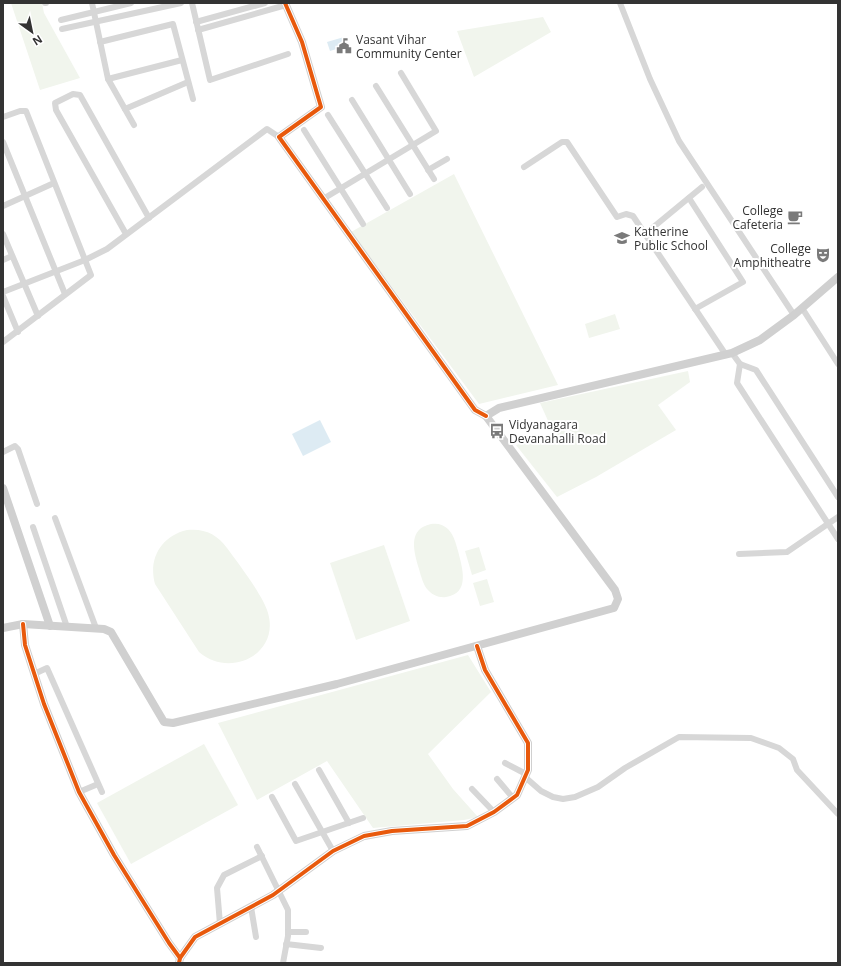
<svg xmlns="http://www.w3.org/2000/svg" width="841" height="966" font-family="'Open Sans',sans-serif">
<rect width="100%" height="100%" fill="#fff"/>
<g fill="#f1f5ed">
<path d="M11,3H42L44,13L80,78L40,90Z"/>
<path d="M543,17L551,32L474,77L457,31Z"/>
<path d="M454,174L558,385L479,404L351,232Z"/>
<path d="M615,314L620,329L589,338L585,324Z"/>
<path d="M688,371L690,382L658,405L676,430L596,477L557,497L516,445L554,434L540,403Z"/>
<path d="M431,524C437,523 443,524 448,529C454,535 456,544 458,551C462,567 471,593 446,597C439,598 432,595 427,589C423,584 421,576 419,569C414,552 407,529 431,524Z"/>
<path d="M187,530C204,528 217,534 227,548C238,563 264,597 268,613C280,654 230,679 199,652L155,584C148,559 161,536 187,530Z"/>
<path d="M384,545L410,621L356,640L330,563Z"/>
<path d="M479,547L486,570L472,575L465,551Z"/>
<path d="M487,579L494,602L480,606L473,583Z"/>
<path d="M468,655L491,692L428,754L453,789L478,817L464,820L373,828L327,761L257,800L218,723Z"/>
<path d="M204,744L238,805L131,864L97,803Z"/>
</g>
<g fill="#ddebf3">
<path d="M344,37L346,46L330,51L327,42Z"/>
<path d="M320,420L331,442L303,456L292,434Z"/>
</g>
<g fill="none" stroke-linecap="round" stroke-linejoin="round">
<g stroke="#d7d7d7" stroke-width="6">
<path d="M45,3H46"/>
<path d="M92,3L108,79L134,125"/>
<path d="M192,3L210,80L288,54"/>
<path d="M620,3L650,79L679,141L794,315"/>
<path d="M61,20L131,3"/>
<path d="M196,22L265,3"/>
<path d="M62,29L181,3"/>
<path d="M198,30L286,5"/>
<path d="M100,42L173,24L193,99"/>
<path d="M108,79L182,60"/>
<path d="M376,86L434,179"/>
<path d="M352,100L410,194"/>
<path d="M125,109L188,82"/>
<path d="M328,115L387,208"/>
<path d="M3,117L20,111H26L91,275L3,342"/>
<path d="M304,130L363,224"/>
<path d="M3,142L65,294"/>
<path d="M524,167L562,142H567L617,217L626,214L633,216L726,355"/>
<path d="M428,170L447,159"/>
<path d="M689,198L743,282L695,309"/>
<path d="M323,199L436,131L401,73"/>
<path d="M3,206L54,183"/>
<path d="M3,234L38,316"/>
<path d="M126,234L56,110L55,103L73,94L80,95L149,218"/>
<path d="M645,234L702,187"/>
<path d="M3,260L12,256"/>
<path d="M3,292L85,260L107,249L267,129L279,137"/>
<path d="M3,296L18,332"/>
<path d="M802,308L838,364"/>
<path d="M732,353L740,364L756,370L838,497"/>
<path d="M740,364L737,383L838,539"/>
<path d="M3,452L15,446L18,449L37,504"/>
<path d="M55,518L96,628"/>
<path d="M33,527L67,627"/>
<path d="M739,554L787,552L838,517"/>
<path d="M34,674L47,668L102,792"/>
<path d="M505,763L526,774"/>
<path d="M319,770L349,823"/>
<path d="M525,777L541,791L553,797L563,799L575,797L598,787L625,768L679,737L751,738L779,748L793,759L797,770L838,814"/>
<path d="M497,779L513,798"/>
<path d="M295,784L333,851"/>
<path d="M472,789L494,812"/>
<path d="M79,792L98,784"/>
<path d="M272,797L296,841L363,818"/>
<path d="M257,847L288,910V936L283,963"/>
<path d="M251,907L256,937"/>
<path d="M220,924L217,888L224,875L262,856"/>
<path d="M288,932H306"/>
<path d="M286,944L321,948"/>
</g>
<g stroke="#d0d0d0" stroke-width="8">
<path d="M285,3L302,42L321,107L279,137L475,410L486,416"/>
<path d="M3,488L50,626"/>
<path d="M23,624L25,645L44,704L79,792L114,855L169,943L180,958"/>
<path d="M3,628L23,624L104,629L111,632L164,722L173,723L337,684L614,608L618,599L615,590L486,416L499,408L732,353L760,340L794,315L838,277"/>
<path d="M179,963L180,958L195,937L273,895L333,851L364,836L392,831L467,826L494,812L517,795L528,770V743L485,670L477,646"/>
</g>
<g stroke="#fff" stroke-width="6">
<g id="cycleway">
<path d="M285,3L302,42L321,107L279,137L475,410L486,416"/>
<path d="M23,624L25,645L44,704L79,792L114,855L169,943L180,958"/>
<path d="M179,963L180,958L195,937L273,895L333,851L364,836L392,831L467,826L494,812L517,795L528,770V743L485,670L477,646"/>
</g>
</g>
<use href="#cycleway" stroke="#e8590c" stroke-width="4"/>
</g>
<defs>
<g id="civic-bare" transform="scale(1.2)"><path d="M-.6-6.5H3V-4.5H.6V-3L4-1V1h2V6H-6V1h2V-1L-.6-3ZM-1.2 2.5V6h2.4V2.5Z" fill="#7a7a7a" stroke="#fff" stroke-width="2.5" paint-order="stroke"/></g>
<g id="cafe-bare" transform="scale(1.2)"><path d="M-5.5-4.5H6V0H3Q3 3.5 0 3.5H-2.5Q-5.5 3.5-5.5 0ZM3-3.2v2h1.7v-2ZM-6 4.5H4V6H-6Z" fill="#7a7a7a" stroke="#fff" stroke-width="2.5" paint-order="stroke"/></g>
<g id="school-bare" transform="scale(1.2)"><path d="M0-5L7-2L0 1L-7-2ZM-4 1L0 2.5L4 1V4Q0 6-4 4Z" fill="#7a7a7a" stroke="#fff" stroke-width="2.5" paint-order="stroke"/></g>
<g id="theatre-bare" transform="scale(1.2)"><path d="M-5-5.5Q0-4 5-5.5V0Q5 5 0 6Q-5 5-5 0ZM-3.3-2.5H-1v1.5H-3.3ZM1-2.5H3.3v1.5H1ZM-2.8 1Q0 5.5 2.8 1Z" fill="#7a7a7a" stroke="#fff" stroke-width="2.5" paint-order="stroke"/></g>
<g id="bus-bare" transform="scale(1.2)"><path d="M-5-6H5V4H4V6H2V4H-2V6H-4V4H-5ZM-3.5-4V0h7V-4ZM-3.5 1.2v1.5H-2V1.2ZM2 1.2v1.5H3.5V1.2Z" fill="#7a7a7a" stroke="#fff" stroke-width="2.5" paint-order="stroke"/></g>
</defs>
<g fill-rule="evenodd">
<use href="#civic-bare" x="344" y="46"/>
<use href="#cafe-bare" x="795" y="217"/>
<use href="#school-bare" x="622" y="238"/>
<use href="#theatre-bare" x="823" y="255"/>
<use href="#bus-bare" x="497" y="431"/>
</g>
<g text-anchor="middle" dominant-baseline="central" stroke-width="4" stroke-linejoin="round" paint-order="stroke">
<g font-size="12" fill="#333" stroke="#fff" text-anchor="start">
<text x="356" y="39">Vasant Vihar<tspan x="356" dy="14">Community Center</tspan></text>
<text x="783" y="210" text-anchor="end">College<tspan x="783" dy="14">Cafeteria</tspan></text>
<text x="634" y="231">Katherine<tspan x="634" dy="14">Public School</tspan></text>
<text x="811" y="248" text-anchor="end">College<tspan x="811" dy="14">Amphitheatre</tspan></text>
<text x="509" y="424">Vidyanagara<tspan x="509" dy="14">Devanahalli Road</tspan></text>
</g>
</g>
<rect width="841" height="966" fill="none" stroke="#333333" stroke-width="8"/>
<g transform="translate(32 32) rotate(147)" stroke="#ffffff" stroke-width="3" paint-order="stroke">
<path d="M0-3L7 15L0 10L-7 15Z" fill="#333333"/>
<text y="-6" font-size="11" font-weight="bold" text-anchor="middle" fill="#333333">N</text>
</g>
</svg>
